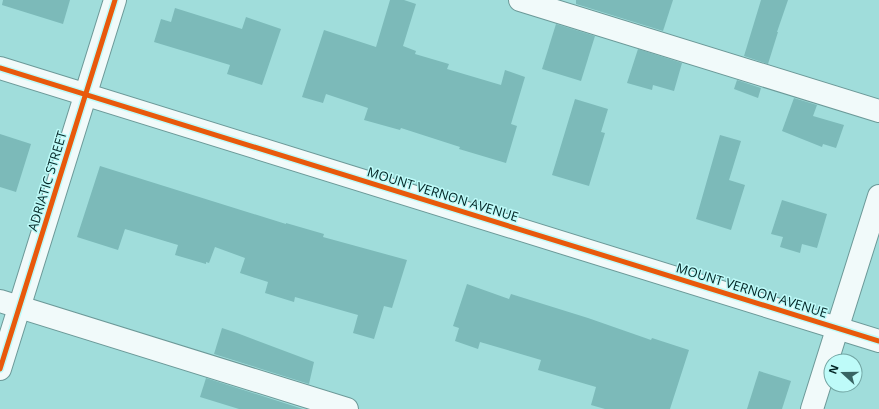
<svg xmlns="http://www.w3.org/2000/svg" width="879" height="409" font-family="'Open Sans',sans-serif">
<rect width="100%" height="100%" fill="#a0dddb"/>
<g fill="#7cbab9">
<path d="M3,0H70L63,24L2,5Z"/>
<path d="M390,0H404L416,4L403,46L416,51L415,54L449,64L447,69L501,85L505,70L525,77L511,124L517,126L506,163L459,149L460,147L401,128L400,130L364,120L368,108L326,94L323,103L302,97L324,30L376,47Z"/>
<path d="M576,0H673L663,31L576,4Z"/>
<path d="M761,0H788L777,32H778L768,64L744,56Z"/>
<path d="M175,8L242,29L246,17L281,29L262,85L227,74L230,65L154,42L161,19L171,22Z"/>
<path d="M556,24L595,36L581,81L542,69Z"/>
<path d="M638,49L682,63L674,91L653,85L652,90L627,83Z"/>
<path d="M737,80L761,88L758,98L734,89Z"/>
<path d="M794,98L817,105L813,116L844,125L836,148L823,144L822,147L782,131Z"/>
<path d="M575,99L608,109L601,132L605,133L589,186L552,175Z"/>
<path d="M0,134L31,144L16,192L0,187Z"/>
<path d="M720,135L741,141L729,180L745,185L731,230L696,219Z"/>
<path d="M100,166L286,224V223L324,234L323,237L407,260L392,308L384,306L374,339L353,333L358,315L295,297L294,302L265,293L268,282L240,273L245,258L215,247L209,263L206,262V264L175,255L178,245L125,229L118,250L77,237Z"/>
<path d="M782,200L827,214L817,248L802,244L800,253L780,247L783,237L771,234Z"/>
<path d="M467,284L509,299L511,294L588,318L651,340L652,338L689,350L670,409H605L591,405L596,387L538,370L541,360L480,342L478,349L455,341L459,328L453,326Z"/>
<path d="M222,328L237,333L314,362L309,384L214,354Z"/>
<path d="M759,371L791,381L782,409H747Z"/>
<path d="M206,378L303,409H239L200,397Z"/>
</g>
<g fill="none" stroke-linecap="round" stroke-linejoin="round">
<g stroke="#6c9998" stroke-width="24">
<g id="minor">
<path d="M520,0L879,111"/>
<path d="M0,68L879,341"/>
<path d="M0,301L347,409"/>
<path d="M0,369L115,0"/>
<path d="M812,409L879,196"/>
</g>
</g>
<use href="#minor" stroke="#f1fafa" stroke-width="22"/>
<g stroke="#befbf9" stroke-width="8">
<g id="cycleway">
<path d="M0,68L879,341"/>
<path d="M0,369L115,0"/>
</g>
</g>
<use href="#cycleway" stroke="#e8590c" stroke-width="5"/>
</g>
<g text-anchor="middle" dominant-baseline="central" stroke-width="3" stroke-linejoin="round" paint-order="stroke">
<g font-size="13" fill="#002323" stroke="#befbf9">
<text transform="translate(47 181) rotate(-73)">ADRIATIC STREET</text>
<text transform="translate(443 194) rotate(17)">MOUNT VERNON AVENUE</text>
<text transform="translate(752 290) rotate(17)">MOUNT VERNON AVENUE</text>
</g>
</g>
<g transform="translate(843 373) rotate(291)"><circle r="19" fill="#befbf9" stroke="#72a5a3"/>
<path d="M0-3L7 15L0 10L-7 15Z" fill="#386463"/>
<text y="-6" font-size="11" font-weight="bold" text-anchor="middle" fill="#002323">N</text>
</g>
</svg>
